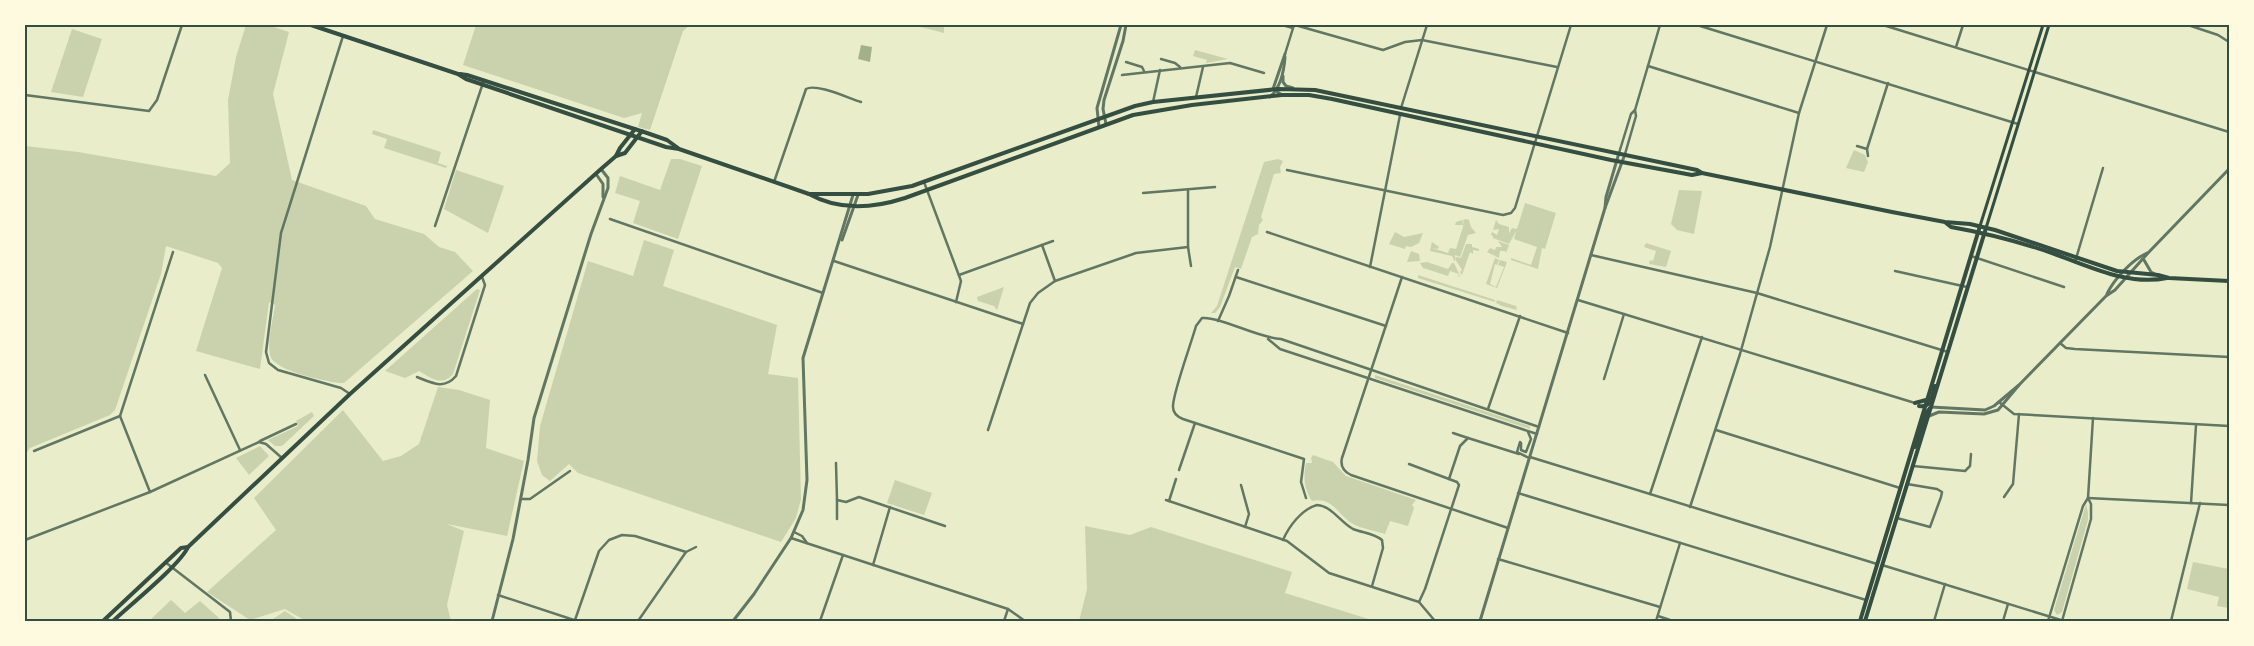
<svg xmlns="http://www.w3.org/2000/svg" width="2254" height="646" font-family="Karla,sans-serif">
<rect width="100%" height="100%" fill="#e9edc9"/>
<g fill="#cad2ad">
<path d="M246,25H268L289,32L273,94L292,180L366,206L375,219L424,234L439,247L455,252L473,271L344,383H339C325,381 273,371 270,355C267,340 273,320 275,305L269,302L260,369L196,351L222,268L218,263L166,246L161,274L115,410L110,415L30,448L25,455V146L78,152L216,176L230,163L228,100L236,57Z"/>
<path d="M476,25H690L683,31L650,130L638,127L642,113L624,118L463,65Z"/>
<path d="M913,25H944V33Z"/>
<path d="M72,29L102,39L83,97L51,92Z"/>
<path d="M1195,50L1228,59L1206,63L1207,60L1193,56Z"/>
<path d="M373,130L441,152L438,163L447,166L446,168L384,148L387,139L372,134Z"/>
<path d="M1854,150L1865,155L1868,162L1864,172L1846,168Z"/>
<path d="M671,159H680L702,166L678,239L633,223L640,201L615,193L620,176L660,190Z"/>
<path d="M1278,159L1283,161L1280,167L1281,173L1274,174L1273,177L1261,217L1263,220L1259,225L1258,234L1252,237L1241,269L1235,267L1220,307L1215,313H1211L1217,306L1264,162Z"/>
<path d="M456,170L504,186L488,233L444,209Z"/>
<path d="M1679,190L1702,191L1694,234L1677,230L1671,224Z"/>
<path d="M1525,203L1556,213L1545,249L1542,248L1538,269L1511,260V258L1531,265L1537,247L1514,239L1516,231L1509,244L1493,238V236L1491,235L1492,232L1497,235L1499,229L1493,230L1496,220L1499,224L1509,227V233L1512,228L1517,229Z"/>
<path d="M1466,219L1469,220L1471,227L1476,233L1468,235L1460,257L1455,255V262L1452,256L1430,251L1432,242L1439,247L1438,249L1432,248L1448,253L1450,248L1456,249L1463,227V225H1455L1456,222L1462,220L1464,226L1463,220Z"/>
<path d="M1395,232L1404,237L1423,233L1419,243L1411,247L1406,246L1405,249L1389,244Z"/>
<path d="M644,240L674,250L663,286L777,325L768,374L798,378L801,499L796,518L781,542L578,473L569,464L550,481L542,475L537,461L540,426L588,261L633,276Z"/>
<path d="M1498,241L1509,245L1506,253L1505,251H1500L1499,258L1487,252L1490,248L1495,250L1496,247H1502Z"/>
<path d="M1646,243L1671,251L1666,267L1649,264L1650,260L1653,261L1656,251L1644,247Z"/>
<path d="M1466,244H1472V247L1479,249V251L1473,250V254L1470,252L1462,275L1460,272L1462,270L1455,259L1456,257L1461,258Z"/>
<path d="M1411,251L1419,254L1420,261L1407,262Z"/>
<path d="M1495,258L1499,260L1497,265L1495,264L1490,284L1496,287L1504,267L1498,265L1500,260L1507,262L1497,288L1486,284Z"/>
<path d="M1427,262L1448,269L1452,263H1454L1460,276L1458,277L1459,274L1450,271L1448,276L1423,268L1420,263Z"/>
<path d="M1418,275L1495,300V302L1418,278Z"/>
<path d="M1004,287L997,310L994,306L978,301L977,297Z"/>
<path d="M477,289L480,290L453,374C442,387 431,378 419,371L405,378L385,371Z"/>
<path d="M1497,300L1516,306L1517,310L1502,306L1496,303Z"/>
<path d="M1375,375L1530,426V429L1375,378Z"/>
<path d="M438,387L459,390L490,400L486,448L524,461L507,536L447,524L464,531L447,605L451,621H306L285,609L250,620L207,592L276,530L254,498L343,410L383,461L401,456L419,444Z"/>
<path d="M312,412L314,416L282,446H275L268,440L298,426L296,421Z"/>
<path d="M260,446L269,456L249,475L236,458Z"/>
<path d="M1313,455L1333,462L1346,476L1416,500L1412,505L1414,508L1408,526L1390,521L1385,534C1376,531 1364,529 1355,525C1338,517 1334,496 1312,501C1304,488 1303,478 1306,463H1312L1311,458Z"/>
<path d="M895,480L932,493L924,515L887,503Z"/>
<path d="M2086,504L2088,512V520L2062,612L2057,615L2054,610Z"/>
<path d="M1085,526L1130,535L1151,527L1292,572L1285,593L1375,621H1079L1087,589Z"/>
<path d="M2193,562L2229,569V608L2217,606L2219,597L2187,589Z"/>
<path d="M171,600L185,613L200,601L219,618V621H149Z"/>
<path d="M285,611L300,621H301H270Z"/>
</g>
<path fill="#a3b18a" d="M861,45L872,47L870,62L858,59Z"/>
<g fill="none" stroke-linecap="round" stroke-linejoin="round">
<g stroke="#617663" stroke-width="2.5">
<path d="M1282,25L1293,28"/>
<path d="M1295,25L1383,50L1405,42L1422,40L1557,67"/>
<path d="M1697,25L2018,124"/>
<path d="M1883,25L2229,132"/>
<path d="M2188,25L2218,35L2229,42"/>
<path d="M343,36L281,233L266,352L269,363L278,370L341,388L350,394"/>
<path d="M1956,47L1963,25"/>
<path d="M1285,54L1294,25"/>
<path d="M1161,59L1175,63L1180,67"/>
<path d="M1126,62L1142,67L1144,71"/>
<path d="M1648,66L1799,113"/>
<path d="M1122,75L1230,63L1264,73"/>
<path d="M25,95L149,111L157,100L182,25"/>
<path d="M1196,97L1203,67"/>
<path d="M1153,102L1160,70"/>
<path d="M1401,108L1427,25"/>
<path d="M1857,146L1867,149"/>
<path d="M1619,153L1631,114L1635,110L1660,25"/>
<path d="M1625,154L1636,116L1635,110"/>
<path d="M1868,156L1867,149L1888,83"/>
<path d="M1287,170L1503,215L1511,213L1515,208L1571,25"/>
<path d="M774,182L806,89C816,83 848,98 861,102"/>
<path d="M924,182L961,281L956,302"/>
<path d="M1188,190V247L1191,266"/>
<path d="M1143,193L1215,187"/>
<path d="M610,219L823,293"/>
<path d="M435,226L484,80"/>
<path d="M1267,232L1568,333"/>
<path d="M1042,245L1055,281"/>
<path d="M1591,255L1757,293L1948,352"/>
<path d="M1971,256L2064,287"/>
<path d="M834,261L1023,324"/>
<path d="M2075,262L2103,168"/>
<path d="M1370,267L1400,115"/>
<path d="M1895,271L1967,287"/>
<path d="M959,275L1053,241"/>
<path d="M1236,277L1386,326"/>
<path d="M1402,277L1342,458C1340,466 1343,471 1351,475L1508,528"/>
<path d="M1578,300L1915,403"/>
<path d="M1218,321L1229,296L1238,270"/>
<path d="M1268,339L1280,349L1537,434"/>
<path d="M2060,343L2066,348L2075,349L2229,357"/>
<path d="M205,375L240,450"/>
<path d="M417,377C432,383 444,390 456,376L485,285L482,277"/>
<path d="M1604,379L1624,314"/>
<path d="M1999,402L2014,414L2229,426"/>
<path d="M1488,409L1520,316"/>
<path d="M988,430L1030,303L1038,293L1055,281L1136,253L1188,247"/>
<path d="M1716,430L1900,488"/>
<path d="M1453,433L1468,438"/>
<path d="M260,441L296,424"/>
<path d="M1520,442L1517,452L1529,458"/>
<path d="M1521,443V450L1526,452L1531,439L1528,432"/>
<path d="M34,451L120,416"/>
<path d="M1530,457L1877,564"/>
<path d="M836,463L837,500L846,502L859,497L945,526"/>
<path d="M1409,464L1449,479L1460,446L1468,438L1519,454"/>
<path d="M1913,466L1965,471L1970,466L1971,454"/>
<path d="M1179,470L1195,423"/>
<path d="M1241,485L1249,514L1245,527"/>
<path d="M150,492L120,416L173,252"/>
<path d="M1518,493L1866,600"/>
<path d="M1650,494L1702,337"/>
<path d="M2004,497L2013,484L2019,414"/>
<path d="M1306,498L1301,482L1304,459L1183,419C1178,417 1173,413 1173,407C1172,395 1192,341 1196,326L1202,318C1219,316 1258,338 1281,339L1539,427"/>
<path d="M2088,498L2229,505"/>
<path d="M521,499H530L570,471"/>
<path d="M837,500V519"/>
<path d="M1166,500L1287,541L1329,573L1419,602L1435,621"/>
<path d="M1169,501L1176,479"/>
<path d="M2191,503L2196,425"/>
<path d="M1690,507L1740,354L1770,247L1799,113L1827,25"/>
<path d="M1897,518L1930,527L1941,497L1942,492L1937,489L1907,484"/>
<path d="M794,532L802,536L807,543"/>
<path d="M791,538L1008,609L1025,621"/>
<path d="M25,540L150,492L259,442L266,444L282,458"/>
<path d="M1283,540C1289,526 1302,509 1317,505C1332,506 1340,522 1353,529C1363,533 1374,533 1382,540L1383,548L1372,586"/>
<path d="M1498,559L1660,607"/>
<path d="M165,562L230,612L231,621"/>
<path d="M873,565L890,507"/>
<path d="M1882,565L2064,621"/>
<path d="M498,595L577,621"/>
<path d="M1419,602L1425,589L1459,485L1457,482L1449,479"/>
<path d="M1658,616L1673,621"/>
<path d="M575,620L599,551L609,540L622,535L635,536L686,552"/>
<path d="M638,621L686,552L696,547"/>
<path d="M820,621L843,555"/>
<path d="M1004,621L1008,609"/>
<path d="M1656,621L1680,543"/>
<path d="M1934,621L1945,584"/>
<path d="M2003,621L2008,604"/>
<path d="M2048,621L2083,506L2088,498"/>
<path d="M2062,621L2091,519V504L2088,498L2093,418"/>
<path d="M2171,621L2200,503"/>
</g>
<g stroke="#617663" stroke-width="3">
<path d="M1283,76V82L1286,86L1293,88"/>
<path d="M1282,95L1273,89L1285,54"/>
<path d="M1270,97C1281,87 1284,72 1285,57"/>
<path d="M1106,124L1103,109L1104,100L1123,41L1126,25"/>
<path d="M1099,127L1097,108L1121,25"/>
<path d="M596,174L603,184V197"/>
<path d="M1605,208L1606,197L1619,153"/>
<path d="M842,240L858,195"/>
<path d="M2144,260L2151,272L2155,274"/>
<path d="M2107,294C2114,279 2132,260 2147,253"/>
<path d="M1931,407L1985,410L1994,406L2019,385"/>
<path d="M1929,416L1939,412L1984,414L1998,410L2019,385L2106,296L2115,290L2148,253L2229,169"/>
<path d="M492,621L513,539L528,460L534,418L591,234L608,188V178L601,169"/>
<path d="M733,621L754,594L791,538L803,510L807,480L803,358L853,195"/>
<path d="M1480,621L1605,208L1625,154"/>
</g>
<g stroke="#344e41" stroke-width="3">
<path d="M1980,226L2043,25"/>
<path d="M1986,228L2049,25"/>
</g>
<g stroke="#344e41" stroke-width="4">
<path d="M311,25L458,74L466,79L666,147L679,149L809,194C839,211 874,208 905,198L1133,115L1192,105L1282,95H1309L1332,99L1611,160L1692,175L1702,173"/>
<path d="M460,74L467,75L647,133L667,140L678,148"/>
<path d="M616,156L620,148L635,129"/>
<path d="M809,194H868L912,186L1135,106L1153,102L1278,89L1315,90L1697,170L1702,173L1892,212L1945,222L1970,224L1995,230L2117,271L2158,275L2169,278L2229,281"/>
<path d="M1946,223L1951,227C1985,233 2020,242 2052,253C2089,266 2127,286 2167,278"/>
<path d="M1915,403L1926,400"/>
<path d="M1919,406C1932,408 1932,395 1935,386"/>
<path d="M1915,447L1926,413L1931,407"/>
<path d="M103,621L181,548L188,547"/>
<path d="M113,621C130,605 180,565 188,547L350,394L601,169L616,156L625,153L642,131"/>
<path d="M1860,621L1980,226"/>
<path d="M1865,621L1986,228"/>
</g>
</g>
<rect width="2254" height="646" fill="none" stroke="#fefae0" stroke-width="52"/>
<rect x="26" y="26" width="2202" height="594" fill="none" stroke="#344e41" stroke-width="2"/>
</svg>
